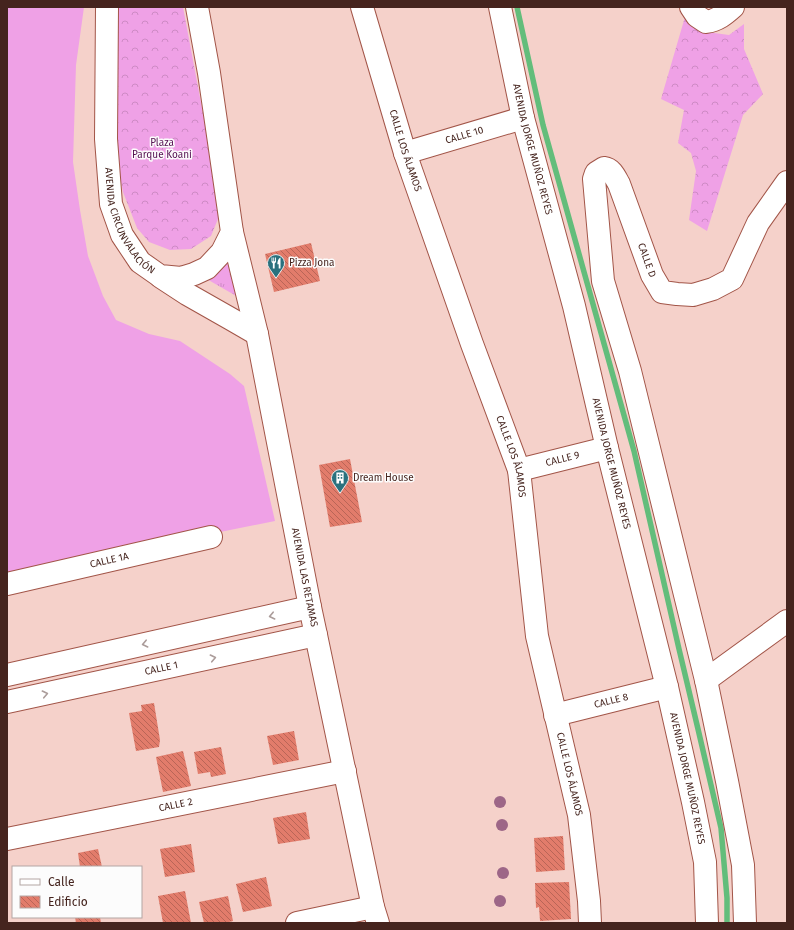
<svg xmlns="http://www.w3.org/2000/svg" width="794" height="930" font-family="'Fira Sans',sans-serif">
<defs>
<pattern id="grass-tufts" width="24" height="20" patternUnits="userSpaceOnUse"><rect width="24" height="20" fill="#efa1e6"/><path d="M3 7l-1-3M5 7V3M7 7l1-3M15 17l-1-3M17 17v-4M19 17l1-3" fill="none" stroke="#ce8ac5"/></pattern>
<pattern id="forest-crowns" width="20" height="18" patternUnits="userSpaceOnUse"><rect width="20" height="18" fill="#efa1e6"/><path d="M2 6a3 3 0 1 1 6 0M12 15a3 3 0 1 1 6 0" fill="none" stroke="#ce8ac5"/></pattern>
<pattern id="building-back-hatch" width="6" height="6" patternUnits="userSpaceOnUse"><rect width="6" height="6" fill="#e27c6b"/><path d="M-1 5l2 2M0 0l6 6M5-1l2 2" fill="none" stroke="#b96557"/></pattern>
</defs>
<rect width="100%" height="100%" fill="#f5d1ca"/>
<path fill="url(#grass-tufts)" d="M229,249L238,297L198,274Z"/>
<g fill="url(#forest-crowns)">
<path d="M118,7H183L217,188L220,214L211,236L191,249L170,250L149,242L137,228L123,192L115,152Z"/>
<path d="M687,10L707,32L729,35L744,24V49L763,94L743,115L707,231L689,220L696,171L691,153L678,143L684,110L661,99Z"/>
</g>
<path fill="#efa1e6" d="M7,7H84L76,65L73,162L80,210L88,256L103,296L116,320L149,334L180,341L230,374L244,386L275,521L7,575Z"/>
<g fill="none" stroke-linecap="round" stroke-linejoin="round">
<path stroke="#63bd7b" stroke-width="5.5" d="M517,7L543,125L634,451L679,649L698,729L721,828L727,898V923"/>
</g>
<g fill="url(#building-back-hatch)">
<path d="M311,243L320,281L274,292L265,254Z"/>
<path d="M350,459L362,522L330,527L319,465Z"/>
<path d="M154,703L160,740L159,747L136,751L129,713L142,711L141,705Z"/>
<path d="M294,731L299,760L273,765L267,736Z"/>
<path d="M221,747L226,774L211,777L210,772L198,774L194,752Z"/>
<path d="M183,751L191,786L163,792L156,757Z"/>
<path d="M306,812L310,839L278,844L273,818Z"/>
<path d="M563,836L565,870L536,872L534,838Z"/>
<path d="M191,844L195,872L165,877L160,849Z"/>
<path d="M98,849L102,867H80L78,853Z"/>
<path d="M266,877L272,906L243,912L236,884Z"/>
<path d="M569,882L571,919L540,921L539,907L536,908L535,883Z"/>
<path d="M185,891L191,923H163L158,896Z"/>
<path d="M228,896L233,921L225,923H204L199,902Z"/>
<path d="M75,917H100L101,923H76Z"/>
</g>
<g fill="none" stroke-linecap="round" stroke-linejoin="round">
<g stroke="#a25548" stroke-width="24">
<g id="minor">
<path id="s1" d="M362,7L405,153L472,344L519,470L537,636L579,815L589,901L590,923"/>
<path d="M691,7L697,16L706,22C718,20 724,15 733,7"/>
<path id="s2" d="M405,153L523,118"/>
<path id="s3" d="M232,232L257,334L310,607L316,635L373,907L378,923"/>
<path id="s4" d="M519,470L607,448"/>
<path id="s5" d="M7,584L211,537"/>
<path d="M7,675L310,607"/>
<path d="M706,680L787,621"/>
<path id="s6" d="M7,702L316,635"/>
<path id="s7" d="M555,715L667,687"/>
<path id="s8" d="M7,839L345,771"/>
<path d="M297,923L373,907"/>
<path id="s9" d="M745,923L743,865L727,781L706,680L630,371L603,281L594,179L596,173L604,168C612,169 615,177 619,184L652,275L662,292L677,294L693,295L713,289L732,279L758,223L787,182"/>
</g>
</g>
<g stroke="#a25548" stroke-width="24">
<g id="tertiary">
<path id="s10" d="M107,7L106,139L111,204L122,235L140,262L160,276L181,278L194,274L207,268L222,252L232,232L209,73L197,7"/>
<path id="s11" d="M500,7L523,118L574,306L607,448L667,687L693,802L705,862L707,923"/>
<path d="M161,277L187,294L231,319L257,334"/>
</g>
</g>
<use href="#minor" stroke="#fff" stroke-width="22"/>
<use href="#tertiary" stroke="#fff" stroke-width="22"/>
</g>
<g fill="#9d6687">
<circle cx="500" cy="802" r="6"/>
<circle cx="502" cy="825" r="6"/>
<circle cx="503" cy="873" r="6"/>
<circle cx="500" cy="901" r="6"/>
</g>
<defs><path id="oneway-chevron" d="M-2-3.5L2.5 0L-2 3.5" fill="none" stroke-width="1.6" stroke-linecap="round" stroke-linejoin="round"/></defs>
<g stroke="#ab9c9a">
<use href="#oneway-chevron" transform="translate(272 616) rotate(167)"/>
<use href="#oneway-chevron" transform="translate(145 644) rotate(167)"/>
<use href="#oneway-chevron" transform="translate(213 658) rotate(-12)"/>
<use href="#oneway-chevron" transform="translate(45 694) rotate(-12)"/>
</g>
<defs>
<g id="restaurant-pin" transform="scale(0.9)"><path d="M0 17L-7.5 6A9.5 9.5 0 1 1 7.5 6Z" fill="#2a717e" stroke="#fcfcfc"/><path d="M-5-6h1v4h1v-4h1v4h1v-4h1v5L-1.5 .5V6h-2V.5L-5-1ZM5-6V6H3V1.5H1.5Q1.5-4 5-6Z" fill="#fff"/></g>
<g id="building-pin" transform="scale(0.9)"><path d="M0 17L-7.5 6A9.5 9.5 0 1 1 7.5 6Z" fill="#2a717e" stroke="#fcfcfc"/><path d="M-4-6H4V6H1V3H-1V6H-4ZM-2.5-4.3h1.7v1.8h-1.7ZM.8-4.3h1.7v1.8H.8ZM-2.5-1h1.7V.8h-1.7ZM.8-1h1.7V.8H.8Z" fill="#fff"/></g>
</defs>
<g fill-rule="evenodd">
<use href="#restaurant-pin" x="276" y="263"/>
<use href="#building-pin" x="340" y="478"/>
</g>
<g text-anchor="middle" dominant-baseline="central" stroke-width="3" stroke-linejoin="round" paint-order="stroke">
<g font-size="10" fill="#45241e" stroke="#fcfcfc">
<text stroke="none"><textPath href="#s2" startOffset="62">CALLE 10</textPath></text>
<text stroke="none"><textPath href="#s11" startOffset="146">AVENIDA JORGE MUÑOZ REYES</textPath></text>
<text stroke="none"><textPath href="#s1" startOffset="150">CALLE LOS ÁLAMOS</textPath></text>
<text stroke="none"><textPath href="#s10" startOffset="220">AVENIDA CIRCUNVALACIÓN</textPath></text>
<text stroke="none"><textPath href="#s9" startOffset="881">CALLE D</textPath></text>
<text stroke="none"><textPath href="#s1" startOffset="474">CALLE LOS ÁLAMOS</textPath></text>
<text stroke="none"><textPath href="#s4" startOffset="45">CALLE 9</textPath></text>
<text stroke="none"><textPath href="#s11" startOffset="470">AVENIDA JORGE MUÑOZ REYES</textPath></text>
<text stroke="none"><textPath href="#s5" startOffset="105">CALLE 1A</textPath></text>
<text stroke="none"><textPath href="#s3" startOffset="353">AVENIDA LAS RETAMAS</textPath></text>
<text stroke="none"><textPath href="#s6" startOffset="158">CALLE 1</textPath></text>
<text stroke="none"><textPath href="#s7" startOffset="58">CALLE 8</textPath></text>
<text stroke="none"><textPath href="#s1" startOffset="798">CALLE LOS ÁLAMOS</textPath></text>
<text stroke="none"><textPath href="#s11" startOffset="794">AVENIDA JORGE MUÑOZ REYES</textPath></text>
<text stroke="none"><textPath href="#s8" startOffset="172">CALLE 2</textPath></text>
</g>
<g font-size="10" fill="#550f51" stroke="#fcfcfc">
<text x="162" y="143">Plaza<tspan x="162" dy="12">Parque Koani</tspan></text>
</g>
<g font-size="10" fill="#45241e" stroke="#fcfcfc" text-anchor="start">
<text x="289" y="263">Pizza Jona</text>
<text x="353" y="478">Dream House</text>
</g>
</g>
<rect width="794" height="930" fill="none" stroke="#45241e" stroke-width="16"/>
<rect x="12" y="866" width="130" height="52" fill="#fcfcfc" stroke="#b3a6a3"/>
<rect x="20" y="879" width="20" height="6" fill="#ffffff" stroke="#b3a6a3"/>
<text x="48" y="886" font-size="12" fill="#45241e">Calle</text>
<rect x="20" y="896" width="20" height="12" fill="url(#building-back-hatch)" stroke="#b3a6a3"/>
<text x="48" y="906" font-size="12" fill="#45241e">Edificio</text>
</svg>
